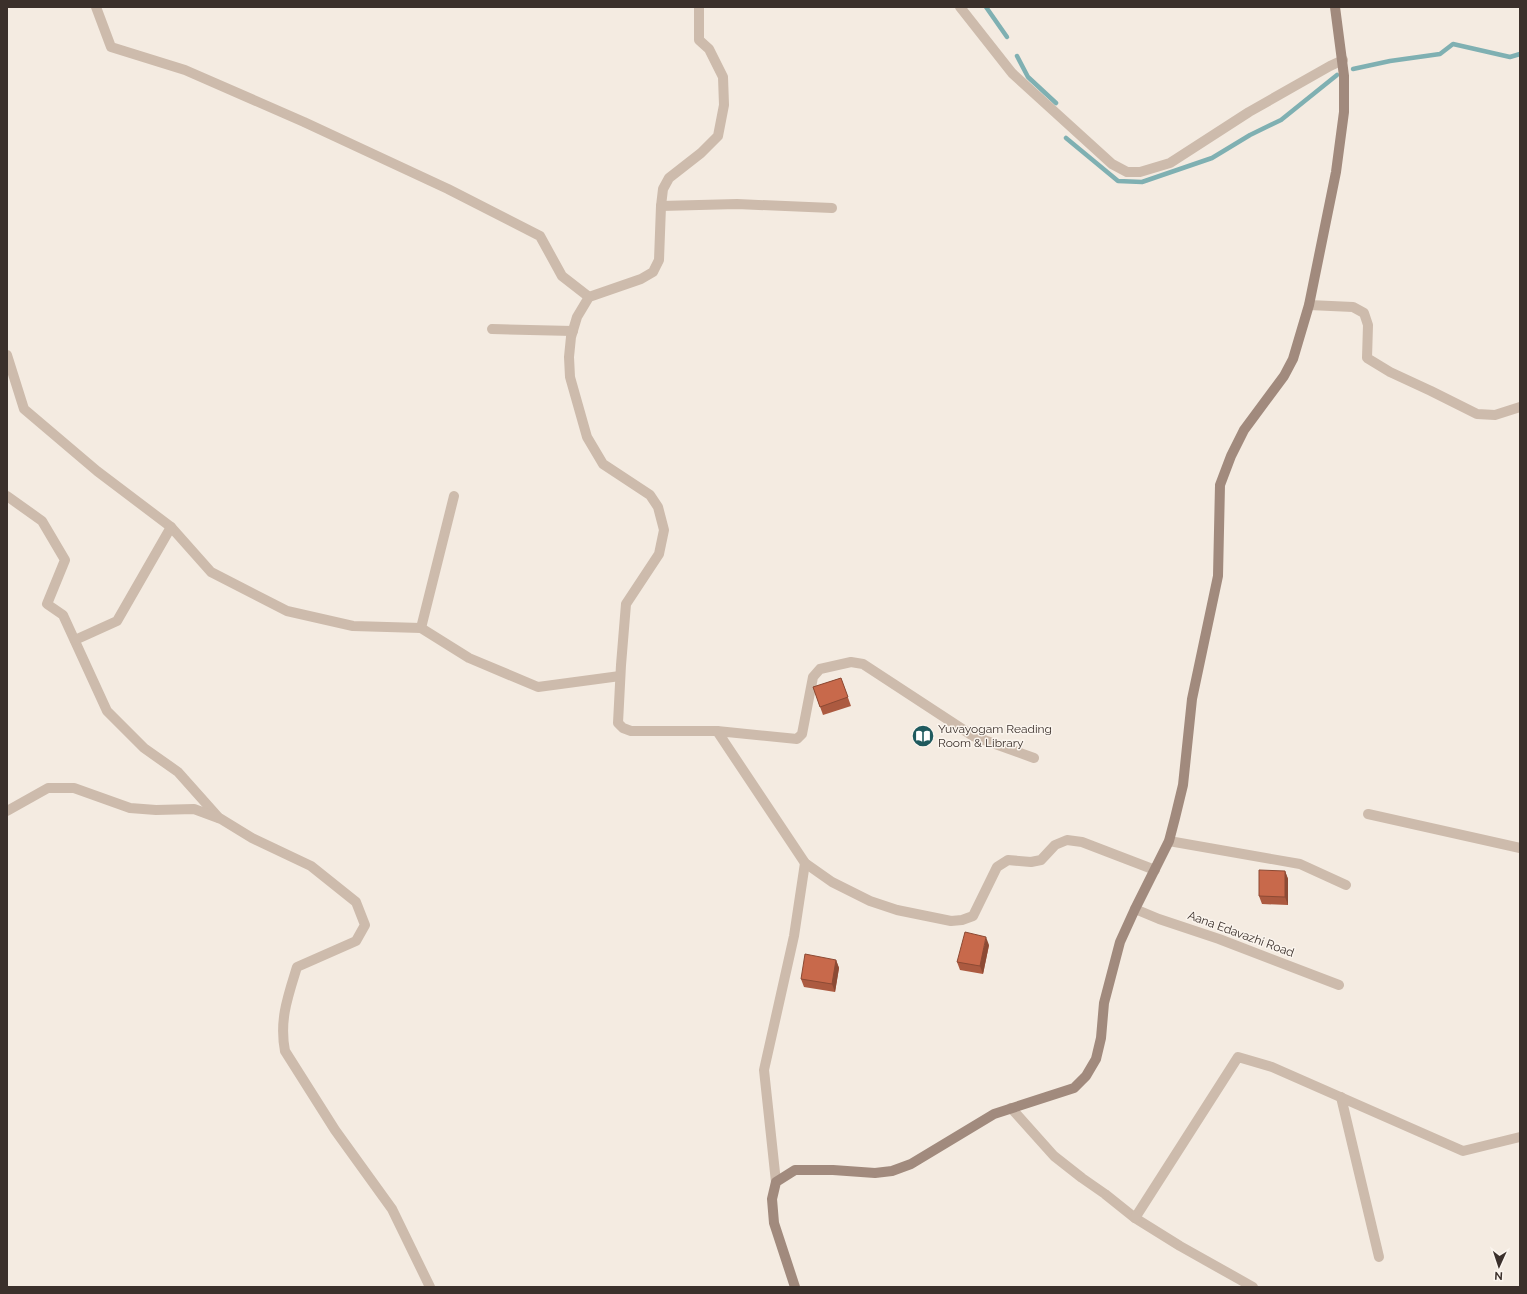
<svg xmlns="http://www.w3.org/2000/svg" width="1527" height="1294" font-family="Raleway,sans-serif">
<rect width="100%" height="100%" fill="#f4ebe1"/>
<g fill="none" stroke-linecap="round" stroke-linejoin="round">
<g stroke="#7fb0b2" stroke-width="4.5">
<path d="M986,7L1007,37"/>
<path d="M1017,56L1028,77L1056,103"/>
<path d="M1353,69L1390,61L1440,54L1453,44L1510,57L1520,54"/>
<path d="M1066,138L1118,181L1142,182L1212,158L1250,135L1281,120L1337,75"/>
</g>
<g stroke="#cdbbac" stroke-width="10">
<path d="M96,7L111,47L185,70L304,122L448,189L540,236L562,276L589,297"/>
<path d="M699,7V40L709,49L723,77L724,105L718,136L701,153L669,178L663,189L661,206L659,260L653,272L641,279L589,297L577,317L571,337L569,357L570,377L587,437L603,464L650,495L658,507L664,530L659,554L626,604L621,665L618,723L623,728L631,731H717"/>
<path d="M960,7L1012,73L1112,164L1127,172H1140L1170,163L1249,112L1330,66L1343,60"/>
<path d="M661,206L737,204L832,208"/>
<path d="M1309,305L1353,307L1364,313L1368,325L1367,358L1390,372L1431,391L1477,414L1495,415L1520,407"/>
<path d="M492,329L573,331"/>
<path d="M7,355L24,409L97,471L171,527L211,572L287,611L353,626L421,628L469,658L538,687L620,676"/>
<path d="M7,496L42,521L65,560L47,604L63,615L107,711L144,748L178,772L219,818"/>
<path d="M421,628L454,496"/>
<path d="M75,640L117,621L171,527"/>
<path d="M1034,758L973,736L863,664L851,662L820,669L813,677L802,734L797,739L717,731L805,863L832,882L870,901L897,910L951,921L962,920L973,916L997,867L1008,860L1031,862L1041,860L1055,845L1067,840L1082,842L1155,870"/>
<path d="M7,811L48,788H74L130,808L156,810L194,809L221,819L252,838L311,866L356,902L365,925L356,941L297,967C288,996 279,1020 285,1051L335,1130L392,1209L430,1287"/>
<path d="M1368,814L1520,848"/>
<path d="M1169,841L1300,864L1346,885"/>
<path d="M1135,909L1159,919L1219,939L1339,985"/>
<path d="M1341,1097L1379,1257"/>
<path d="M1011,1108L1054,1156L1082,1178L1105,1194L1135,1218L1180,1246L1253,1287"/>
<path d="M776,1182L764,1070L794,936L805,863"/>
<path d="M1135,1218L1238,1057L1272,1067L1463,1151L1520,1137"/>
</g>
<path stroke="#a18a7d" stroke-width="10" d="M795,1287L774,1223L772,1199L776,1182L795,1170H833L875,1173L892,1171L911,1164L994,1114L1074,1088L1086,1076L1096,1059L1101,1038L1104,1003L1120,942L1135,909L1169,841L1175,818L1183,785L1192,699L1218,576L1220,485L1231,456L1244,430L1284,376L1293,359L1309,305L1336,172L1344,112V76L1335,7"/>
</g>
<g fill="#ac5a40">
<path d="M841,678L851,706L823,715L813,687Z"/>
<path d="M1285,871L1288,879V905L1262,904L1259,896Z"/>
<path d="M989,945L983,974L960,970L957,962Z"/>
<path d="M836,960L839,968L835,992L804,987L801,979Z"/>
</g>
<g fill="#8c4a34">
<path d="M1285,871L1288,879V905L1285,897Z"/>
<path d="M986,937L989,945L983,974L980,966Z"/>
<path d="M836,960L839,968L835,992L832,984Z"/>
</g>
<g fill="#c8694b" stroke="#8c4a34">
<path d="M841,678L848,697L820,707L813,687Z"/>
<path d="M1259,870L1285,871V897L1259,896Z"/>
<path d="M965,932L986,937L980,966L957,962Z"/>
<path d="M805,954L836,960L832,984L801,979Z"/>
</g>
<defs>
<g id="library-disc" transform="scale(1.15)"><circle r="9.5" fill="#1f5a5e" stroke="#fbf5ee"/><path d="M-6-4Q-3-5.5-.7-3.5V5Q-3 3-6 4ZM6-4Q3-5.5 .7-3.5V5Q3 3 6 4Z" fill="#fff"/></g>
</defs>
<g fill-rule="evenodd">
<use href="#library-disc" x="923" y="736"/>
</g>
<g text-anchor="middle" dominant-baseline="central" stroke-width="3" stroke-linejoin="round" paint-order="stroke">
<g font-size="12" fill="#3b302b" stroke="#fbf5ee" text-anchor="start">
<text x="938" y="729">Yuvayogam Reading<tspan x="938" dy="14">Room &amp; Library</tspan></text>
</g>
<g font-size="12" fill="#3b302b" stroke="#fbf5ee">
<text transform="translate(1241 934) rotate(20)">Aana Edavazhi Road</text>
</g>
</g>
<rect width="1527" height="1294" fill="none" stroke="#3b302b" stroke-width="16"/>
<g transform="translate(1499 1266) rotate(183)" stroke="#fbf5ee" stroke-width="3" paint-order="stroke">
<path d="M0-3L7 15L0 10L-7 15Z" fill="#3b302b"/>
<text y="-6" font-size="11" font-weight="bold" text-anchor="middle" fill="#3b302b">N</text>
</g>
</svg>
